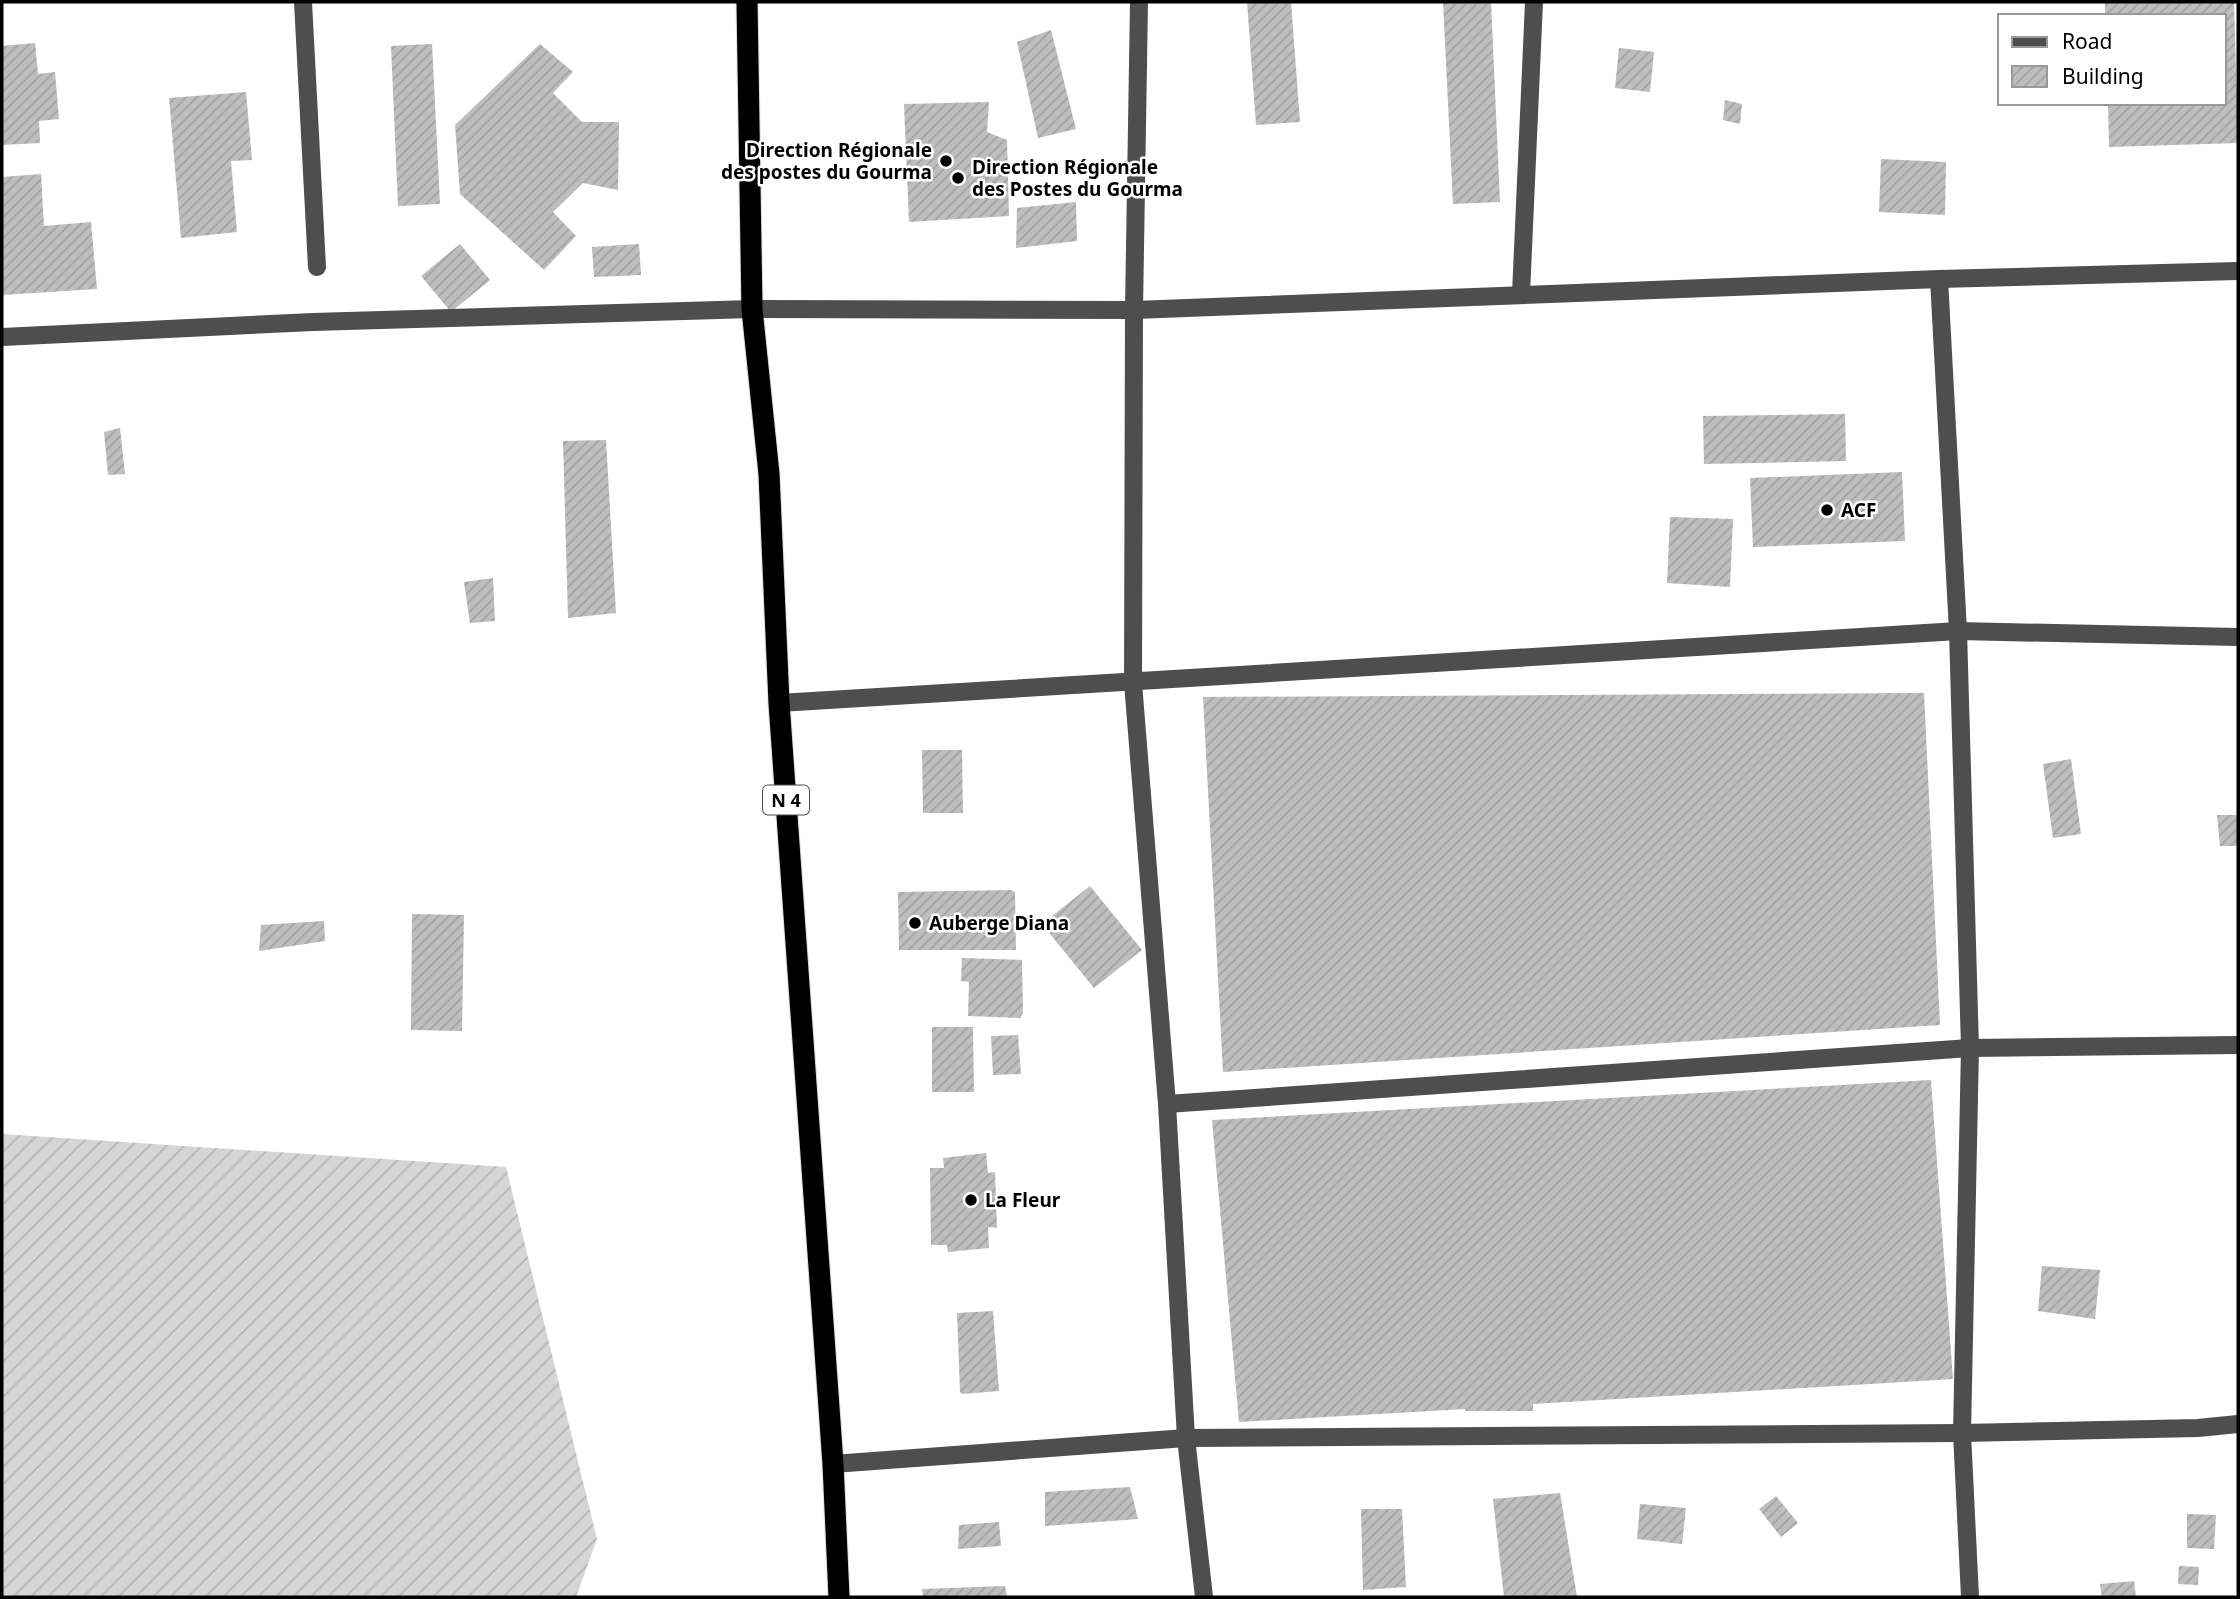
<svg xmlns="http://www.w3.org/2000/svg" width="2240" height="1599" font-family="'Noto Sans',sans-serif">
<defs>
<pattern id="garden-furrows" width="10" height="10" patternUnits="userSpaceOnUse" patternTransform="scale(1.75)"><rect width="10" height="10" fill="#d5d5d5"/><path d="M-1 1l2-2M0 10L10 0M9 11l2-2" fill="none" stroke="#b5b5b5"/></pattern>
<pattern id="building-hatch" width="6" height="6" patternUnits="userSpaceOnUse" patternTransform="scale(1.75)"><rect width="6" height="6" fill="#bebebe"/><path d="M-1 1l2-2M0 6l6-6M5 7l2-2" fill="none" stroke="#a2a2a2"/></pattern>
</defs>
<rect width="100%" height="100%" fill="#fff"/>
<path fill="url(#garden-furrows)" d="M2,1134L506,1167L597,1539L576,1597H2Z"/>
<g fill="url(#building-hatch)">
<path d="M1247,2H1291L1300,122L1256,125Z"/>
<path d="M1443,2H1491L1500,202L1453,204Z"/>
<path d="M2105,2H2234L2238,143L2109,147L2108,103H2224V16H2105Z"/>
<path d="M1051,30L1076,129L1038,138L1017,42Z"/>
<path d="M35,43L38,74L55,72L59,119L39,121L40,143L2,145V46Z"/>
<path d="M432,44L440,204L398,206L391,46Z"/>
<path d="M540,44L573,72L553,93L582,122H619L618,190L583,183L553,212L576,236L544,270L460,194L455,125Z"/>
<path d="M1619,48L1654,52L1650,92L1615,88Z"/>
<path d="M246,92L252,160L231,161L237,232L181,238L169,98Z"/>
<path d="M1725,100L1742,104L1740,124L1723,120Z"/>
<path d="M989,102L987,132L1007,140L1009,216L909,222L904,104Z"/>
<path d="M1881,159L1946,162L1945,215L1879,212Z"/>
<path d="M41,174L44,226L91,222L97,289L2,295V177Z"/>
<path d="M1076,202L1077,241L1016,248L1017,208Z"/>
<path d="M460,244L490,280L451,312L421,276Z"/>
<path d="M639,244L641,275L594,277L592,247Z"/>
<path d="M1845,414L1846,461L1704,464L1703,416Z"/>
<path d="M120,428L125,474L108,475L104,432Z"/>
<path d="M606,440L616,613L568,618L563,441Z"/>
<path d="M1902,472L1905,541L1753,547L1750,478Z"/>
<path d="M1670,517L1733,519L1730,587L1667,583Z"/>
<path d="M493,578L495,621L470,623L464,582Z"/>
<path d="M1924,693L1940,1025L1223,1072L1203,697Z"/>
<path d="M922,750H962L963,813H923Z"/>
<path d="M2071,759L2081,834L2053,838L2043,764Z"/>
<path d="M2217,815H2238V846H2220Z"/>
<path d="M1090,886L1142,950L1094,988L1042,924Z"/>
<path d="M1011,890L1015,892L1016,950H899L898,892Z"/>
<path d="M412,914L464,915L462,1031L411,1030Z"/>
<path d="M324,921L325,941L259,951L261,925Z"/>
<path d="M962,958L1022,960L1023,1013L1020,1018L968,1016L969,982L961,981Z"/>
<path d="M932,1027H973L974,1092H932Z"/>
<path d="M1018,1035L1021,1074L993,1075L991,1036Z"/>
<path d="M1931,1080L1953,1379L1533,1404V1411H1465V1409L1239,1422L1212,1120Z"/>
<path d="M986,1153L988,1173L995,1172L997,1228L988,1227L989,1248L948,1252L947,1245H931L930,1168H944L943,1158Z"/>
<path d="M2042,1266L2100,1270L2095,1319L2038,1311Z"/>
<path d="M993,1311L999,1391L962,1394L960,1392L957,1313Z"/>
<path d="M1130,1487L1138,1519L1045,1526V1492Z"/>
<path d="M1560,1493L1577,1597H1504L1493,1499Z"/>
<path d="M1776,1496L1798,1523L1781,1537L1759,1509Z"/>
<path d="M1640,1504L1686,1508L1682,1544L1637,1539Z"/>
<path d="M1361,1509H1402L1406,1587L1363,1590Z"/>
<path d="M2187,1514L2216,1515L2214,1549L2187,1548Z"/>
<path d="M999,1522L1001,1546L958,1549L959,1525Z"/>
<path d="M2179,1566L2199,1567L2198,1585L2178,1584Z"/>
<path d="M2134,1581L2136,1597H2102L2100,1584Z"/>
<path d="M1005,1586L1007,1597H923L922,1589Z"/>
</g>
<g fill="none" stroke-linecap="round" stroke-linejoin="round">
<g stroke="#dbdbdb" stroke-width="23">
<path id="highway" d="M747,2L752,309L769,474L779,703L833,1464L839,1597"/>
</g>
<g stroke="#4e4e4e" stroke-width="18">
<path d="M303,2L317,267"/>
<path d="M1139,2L1134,310L1133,683L1167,1104L1186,1438L1204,1597"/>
<path d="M1939,279L1958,631L1970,1048L1962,1433L1970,1597"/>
<path d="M1521,294L1534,2"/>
<path d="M2,337L313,322L752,309L1134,310L1939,279L2238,271"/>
<path d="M779,703L1958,631L2238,637"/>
<path d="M1167,1104L1970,1048L2238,1045"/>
<path d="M833,1464L1186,1438L1962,1433L2198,1428L2238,1424"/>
</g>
<use href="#highway" stroke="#000" stroke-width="21"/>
</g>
<g fill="#000" stroke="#fff" stroke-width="2.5">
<circle cx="946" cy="161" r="7"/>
<circle cx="958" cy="178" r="7"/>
<circle cx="1827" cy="510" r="7"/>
<circle cx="915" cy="923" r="7"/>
<circle cx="971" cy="1200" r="7"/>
</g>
<g text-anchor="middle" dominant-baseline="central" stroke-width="5" stroke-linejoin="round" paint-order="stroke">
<rect fill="#fff" stroke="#4c4c4c" stroke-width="2" x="763" y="785.5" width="46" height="29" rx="5"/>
<g font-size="18" font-weight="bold" fill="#000">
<text x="786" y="800">N 4</text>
</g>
<g font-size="19" font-weight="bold" fill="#000" stroke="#fff" text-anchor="start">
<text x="932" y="150" text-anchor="end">Direction Régionale<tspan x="932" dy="22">des postes du Gourma</tspan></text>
<text x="972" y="167">Direction Régionale<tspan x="972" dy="22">des Postes du Gourma</tspan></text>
<text x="1841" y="510">ACF</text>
<text x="929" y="923">Auberge Diana</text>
<text x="985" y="1200">La Fleur</text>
</g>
</g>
<rect width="2240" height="1599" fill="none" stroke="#000000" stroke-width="7"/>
<rect x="1998" y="14" width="228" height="91" fill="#ffffff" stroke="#999999" stroke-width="2"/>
<rect x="2012" y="37" width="35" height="10" fill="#4e4e4e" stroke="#999999" stroke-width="2"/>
<text x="2062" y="49" font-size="21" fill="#000000">Road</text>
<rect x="2012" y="66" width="35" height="21" fill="url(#building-hatch)" stroke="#999999" stroke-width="2"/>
<text x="2062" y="84" font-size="21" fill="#000000">Building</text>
</svg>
